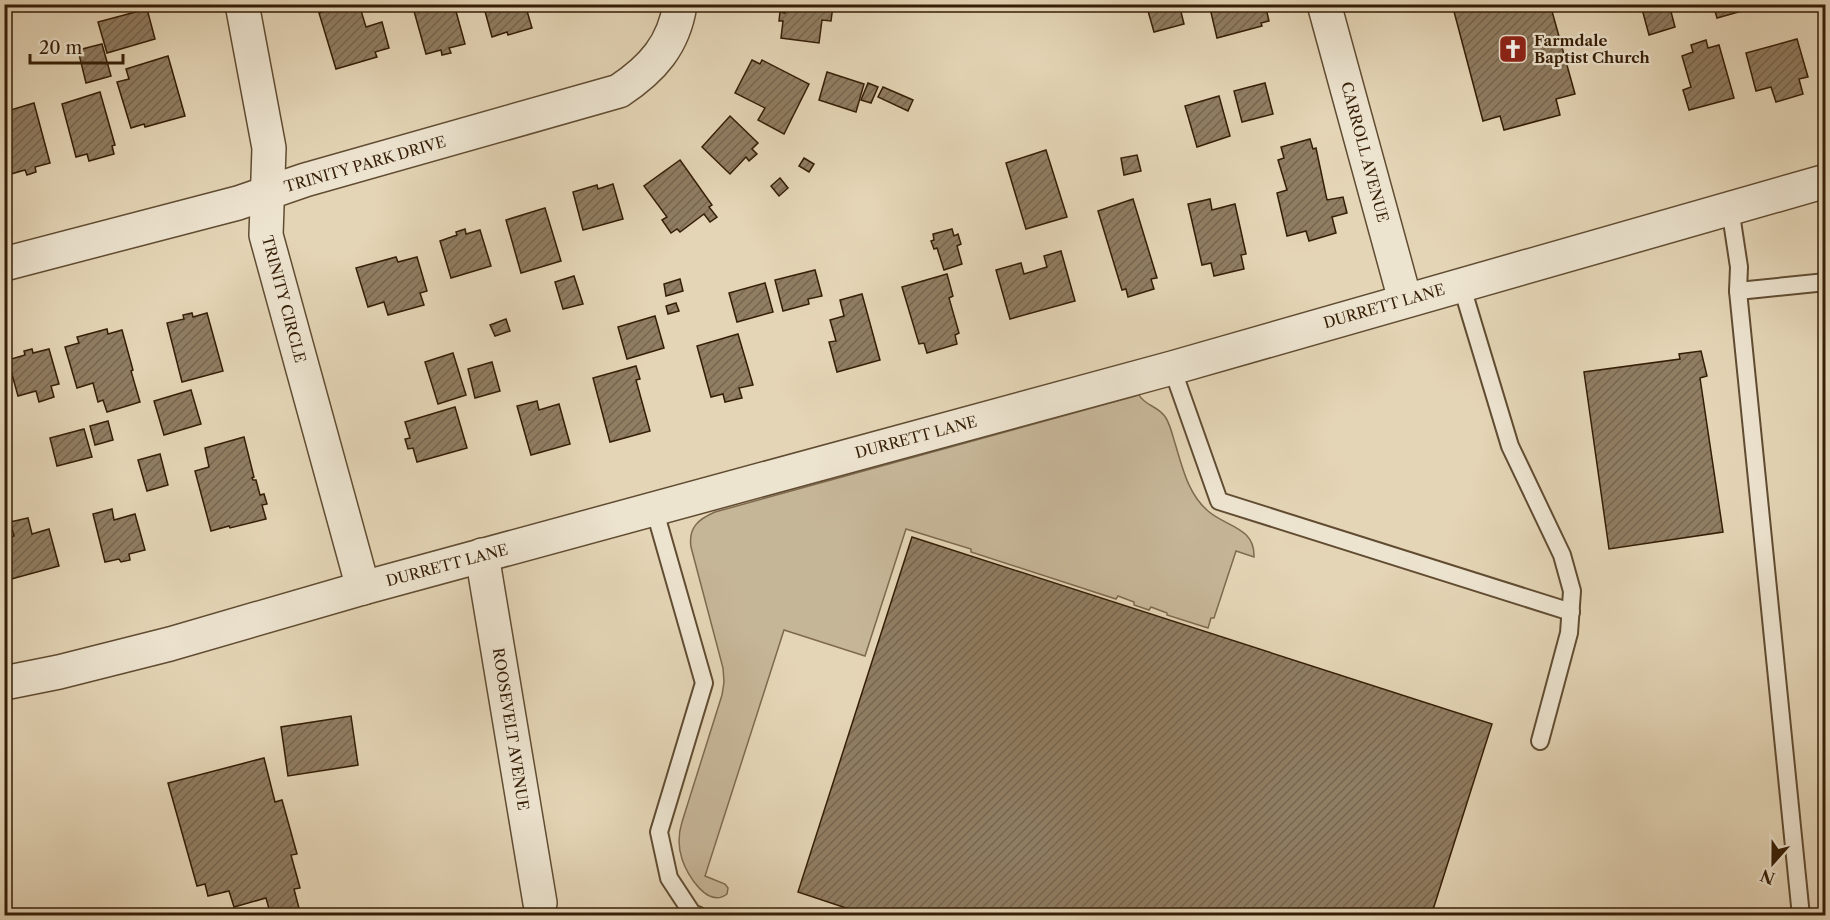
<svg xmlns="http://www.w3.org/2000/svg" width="1830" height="920" font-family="'Libre Caslon Text',serif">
<defs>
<pattern id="building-hatch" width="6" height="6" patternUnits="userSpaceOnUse" patternTransform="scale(1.5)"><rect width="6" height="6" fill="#907d62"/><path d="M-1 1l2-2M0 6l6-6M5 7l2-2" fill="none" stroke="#76664f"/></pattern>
</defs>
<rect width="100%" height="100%" fill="#e4d5b6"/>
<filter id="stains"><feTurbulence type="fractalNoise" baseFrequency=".00333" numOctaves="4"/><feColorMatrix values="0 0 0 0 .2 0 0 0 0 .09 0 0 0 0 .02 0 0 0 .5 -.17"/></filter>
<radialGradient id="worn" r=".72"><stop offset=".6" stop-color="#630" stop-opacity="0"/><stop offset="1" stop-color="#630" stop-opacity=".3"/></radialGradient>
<path fill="#c6b698" stroke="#7e6a4f" stroke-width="1.5" d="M1139,395C1145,406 1159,406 1166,418C1170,425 1172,433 1174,440C1182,465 1187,493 1208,511C1226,527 1255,527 1254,557L1236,551L1214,618H1211L1208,628L1167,615V613L1151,607L1149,610L1134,605V602L1118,596L1116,599L971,552V549L906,529L865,656L784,630L705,876L725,884L728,888L727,894C708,909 687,875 682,859C678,847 678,835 682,822L722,695L724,682L723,668L691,547C688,527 699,519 715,512Z"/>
<g fill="url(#building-hatch)" stroke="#351e06" stroke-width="1.5">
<path d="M347,4H359L366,27L382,22L389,48L375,52L377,57L336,69L319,13Z"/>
<path d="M412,4H454L465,44L449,48L451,53L442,55L441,50L426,54Z"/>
<path d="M483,4H525L532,28L508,35L507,32L492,37Z"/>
<path d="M560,4H585V6L576,9L575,5L561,9Z"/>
<path d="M786,4L833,6L831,21L822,20L819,43L781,38L783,21H779L780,12L785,13Z"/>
<path d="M1146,4H1179L1184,24L1154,32Z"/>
<path d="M1209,4H1265L1269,21L1261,23L1262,26L1217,38Z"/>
<path d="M1452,4H1550L1575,94L1556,99L1560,115L1504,130L1500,116L1483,121Z"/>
<path d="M1658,4H1669L1675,27L1649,35L1642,9Z"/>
<path d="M1713,4H1740L1742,11L1717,18Z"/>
<path d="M147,9L155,39L107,53L98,22Z"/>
<path d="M1797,39L1808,77L1799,79L1803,94L1776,102L1771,87L1756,91L1746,53Z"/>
<path d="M1706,40L1708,48L1719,45L1734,98L1689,110L1683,90L1691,87L1682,56L1693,52L1691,45Z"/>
<path d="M102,44L111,76L86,83L78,50Z"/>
<path d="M168,56L185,116L145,127L144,124L131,128L117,82L129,79L126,69Z"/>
<path d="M752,60L760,64L762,60L809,84L784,134L758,120L765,108L735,93Z"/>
<path d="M827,72L864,84L856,112L819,100Z"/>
<path d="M868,83L878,87L871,103L861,100Z"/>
<path d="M1265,83L1273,114L1242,122L1234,91Z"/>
<path d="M883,87L913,100L908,111L878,97Z"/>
<path d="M100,92L115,145L112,146L114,154L89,161L87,154L76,157L62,104Z"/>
<path d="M1219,96L1230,136L1197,147L1185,106Z"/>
<path d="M34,103L50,163L35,167L36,172L27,175L25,170L11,174L4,152V112Z"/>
<path d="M730,116L758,143L752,149L757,154L749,161L746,157L730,174L702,147Z"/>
<path d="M1310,139L1313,149L1316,148L1327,200L1343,197L1347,213L1332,217L1336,233L1309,241L1306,231L1287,236L1277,193L1287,190L1278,160L1284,158L1281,147Z"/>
<path d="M1046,150L1067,217L1026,229L1006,163Z"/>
<path d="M1137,155L1141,171L1124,175L1121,158Z"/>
<path d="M804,158L814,164L809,172L799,166Z"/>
<path d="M680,160L712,205L709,207L717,217L710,222L704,214L680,232L677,229L671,233L662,220L667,217L644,186Z"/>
<path d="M780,178L788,188L779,196L771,186Z"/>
<path d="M613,184L623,219L583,230L573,192L597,185L598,189Z"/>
<path d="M1133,199L1157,278L1151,279L1154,289L1128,297L1126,289L1122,290L1098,211Z"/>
<path d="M1210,199L1212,210L1235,204L1246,254L1241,255L1244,269L1214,276L1211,263L1202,265L1188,204Z"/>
<path d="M545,208L561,261L521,273L506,220Z"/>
<path d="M465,229L466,234L480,230L491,266L451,278L440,241L457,235L456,232Z"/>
<path d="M952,229L954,236L958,234L961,244L957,246L962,264L944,270L937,248L934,249L931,241L934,240L933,234Z"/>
<path d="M1061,251L1075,301L1010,319L996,270L1021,263L1024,274L1047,267L1044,256Z"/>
<path d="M396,257L398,262L417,257L427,291L420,293L424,305L388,315L384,302L368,307L356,268Z"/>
<path d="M815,270L822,296L808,299L809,304L783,311L775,280Z"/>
<path d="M947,274L953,296L949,298L959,333L955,335L957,344L927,353L924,343L919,344L902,287Z"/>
<path d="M574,276L583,304L563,309L555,282Z"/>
<path d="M680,279L683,291L666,296L664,284Z"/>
<path d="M765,283L773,312L737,322L729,293Z"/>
<path d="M862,294L880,360L837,372L829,342L836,341L830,320L844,316L840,300Z"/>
<path d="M676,303L679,311L668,314L666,306Z"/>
<path d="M192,313L193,317L207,313L223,371L182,382L167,323L184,319L183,315Z"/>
<path d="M655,316L664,348L627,359L618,327Z"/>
<path d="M506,319L510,331L495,336L490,325Z"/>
<path d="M107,329L108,334L122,330L133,370L131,371L140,402L107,412L103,400L98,402L93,383L77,388L65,347L79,343L77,337Z"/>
<path d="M738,334L753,385L739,388L742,398L725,402L723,394L711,397L697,346Z"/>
<path d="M32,349L33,353L49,349L59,384L51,386L54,397L39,402L36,391L18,396L8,360L25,355L24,351Z"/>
<path d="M1701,351L1707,376L1700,378L1723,532L1609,549L1584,372L1680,359L1679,354Z"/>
<path d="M453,353L466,395L438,404L425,362Z"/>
<path d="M492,362L500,391L475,398L468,369Z"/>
<path d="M636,366L640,379L636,380L650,431L610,442L593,378Z"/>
<path d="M191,390L201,424L164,435L154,401Z"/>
<path d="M537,401L539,410L559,404L570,444L531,455L517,406Z"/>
<path d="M455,407L467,448L417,462L413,448L408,449L405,439L410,438L405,422Z"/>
<path d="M108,421L113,440L95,445L90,426Z"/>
<path d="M84,429L92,457L57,466L50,438Z"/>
<path d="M244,437L254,477L252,478L253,480H256L260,495L264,494L267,504L262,505L266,519L230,528L229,526L211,531L195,471L209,467L205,448Z"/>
<path d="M160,454L168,485L147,491L138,460Z"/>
<path d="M112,509L114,520L135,514L145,550L129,554L130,560L121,562L119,559L105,562L93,514Z"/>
<path d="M28,518L32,534L49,529L59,566L4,581V539L14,536L10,522Z"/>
<path d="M912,537L1492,724L1431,916H870L798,892Z"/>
<path d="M351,716L358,765L288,776L281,727Z"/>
<path d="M264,758L275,802L282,800L297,854L291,855L300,888L294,889L301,916H271L266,898L234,907L229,891L208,896L205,884L197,886L168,783Z"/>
</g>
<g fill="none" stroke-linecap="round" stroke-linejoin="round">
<g stroke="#614c32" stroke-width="20">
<g id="lane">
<path d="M1730,208L1739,267L1738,291L1801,916"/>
<path d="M1461,284L1510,446L1562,555L1572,591L1569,633L1540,741"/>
<path d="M1738,291L1826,282"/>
<path d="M1172,368L1219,501L1571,612"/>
<path d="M654,508L704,683L659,832L669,878L692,913L699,916"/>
</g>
</g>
<g stroke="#614c32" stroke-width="36">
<g id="street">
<path d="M242,4L269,148L266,235L363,588"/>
<path d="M1324,4L1405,300"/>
<path d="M4,264L238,203L305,180L619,91C652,69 674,45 680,4"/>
<path d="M482,555L540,903"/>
<path d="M4,683L59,672L170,644L363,588L1172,368L1826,181"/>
</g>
</g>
<use href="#lane" stroke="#ede4d0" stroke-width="16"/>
<use href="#street" stroke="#ede4d0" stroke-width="33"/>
</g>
<defs>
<g id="church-square" transform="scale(1.5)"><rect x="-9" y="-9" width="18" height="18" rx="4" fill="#8f2418" stroke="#ede4d0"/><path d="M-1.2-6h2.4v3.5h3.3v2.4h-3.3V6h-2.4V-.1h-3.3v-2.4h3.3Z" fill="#fff"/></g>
</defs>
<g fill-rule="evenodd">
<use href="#church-square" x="1513" y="49"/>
</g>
<g text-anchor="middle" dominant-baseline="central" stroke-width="4.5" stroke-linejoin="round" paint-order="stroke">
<g font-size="15" font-weight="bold" fill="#351e06" stroke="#ede4d0" text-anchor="start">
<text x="1534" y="40">Farmdale<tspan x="1534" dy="17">Baptist Church</tspan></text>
</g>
<g font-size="15" fill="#351e06" stroke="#ede4d0">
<text transform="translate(1365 152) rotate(75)">CARROLL AVENUE</text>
<text transform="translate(365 164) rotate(-16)">TRINITY PARK DRIVE</text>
<text transform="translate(284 299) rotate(75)">TRINITY CIRCLE</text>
<text transform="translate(1384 306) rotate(-16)">DURRETT LANE</text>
<text transform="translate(916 437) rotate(-15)">DURRETT LANE</text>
<text transform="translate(447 565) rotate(-15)">DURRETT LANE</text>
<text transform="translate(511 729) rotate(81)">ROOSEVELT AVENUE</text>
</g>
</g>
<rect width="1830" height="920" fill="none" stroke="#e4d5b6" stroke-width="24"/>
<rect x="6" y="6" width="1818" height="908" fill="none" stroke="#351e06" stroke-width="3"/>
<rect x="12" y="12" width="1806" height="896" fill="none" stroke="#351e06" stroke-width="1.5"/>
<g transform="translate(1773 863) rotate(201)" stroke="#ede4d0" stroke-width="4.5" paint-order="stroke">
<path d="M0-4.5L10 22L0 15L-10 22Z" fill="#351e06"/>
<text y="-9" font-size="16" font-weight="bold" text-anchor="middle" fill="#351e06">N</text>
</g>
<path d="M30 54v9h93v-9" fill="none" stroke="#351e06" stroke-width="3"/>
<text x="39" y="54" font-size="18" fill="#351e06" stroke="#ede4d0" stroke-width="4.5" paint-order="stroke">20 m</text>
<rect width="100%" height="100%" filter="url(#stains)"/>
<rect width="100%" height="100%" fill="url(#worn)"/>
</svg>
